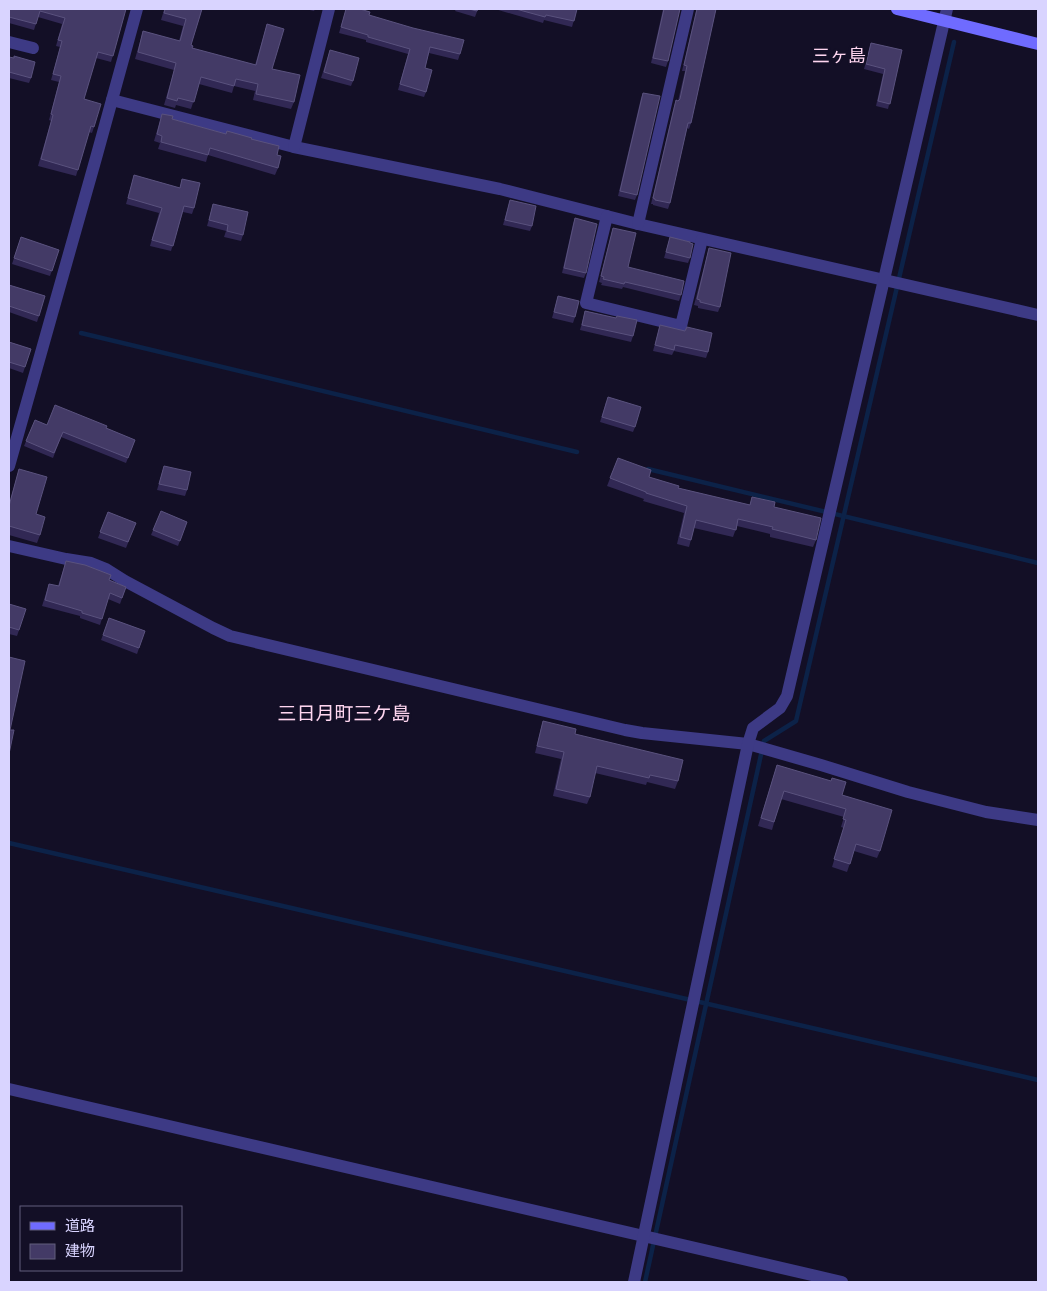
<svg xmlns="http://www.w3.org/2000/svg" width="1047" height="1291" font-family="Cabin,'Noto Sans JP',sans-serif">
<rect width="100%" height="100%" fill="#130f26"/>
<g fill="none" stroke-linecap="round" stroke-linejoin="round">
<g stroke="#0c2248" stroke-width="4.5">
<path d="M81,333L577,452"/>
<path d="M648,469L1038,563"/>
<path d="M9,843L1038,1080"/>
<path d="M645,1282L764,741L796,721L954,42"/>
</g>
<g stroke="#3d3a85" stroke-width="12">
<path d="M9,42L33,48"/>
<path d="M112,100L294,147L500,189L638,224L1038,315"/>
<path d="M294,147L329,9"/>
<path d="M607,216L586,303L681,326L702,239"/>
<path d="M638,224L688,9"/>
<path d="M9,466L96,158L137,9"/>
<path d="M9,546L66,559L91,563L106,569L125,581L213,628L230,636L625,730L642,733L748,744L821,765L908,792L986,812L1038,820"/>
<path d="M9,1089L842,1282"/>
<path d="M634,1282L748,744L753,728L780,708L787,696L947,9"/>
</g>
<path stroke="#6f6bff" stroke-width="12" d="M897,9L1038,44"/>
</g>
<g fill="#312854">
<path d="M9,9H126L111,62L96,58L84,99L94,127L92,133L89,132L76,176L38,166L51,121L49,120L59,82L51,80L60,47L56,46L62,24L38,17L34,30L9,23Z"/>
<path d="M159,9H202L191,45L192,48L255,65L267,24L272,69L294,102L291,109L253,100L255,91L234,86L232,93L199,84L191,109L176,105L175,108L164,105L174,70L135,59L143,31L179,41L183,26L161,20L164,10Z"/>
<path d="M305,9H315L314,11Z"/>
<path d="M346,9L369,15L460,54L458,60L429,53L425,68L426,92L424,97L398,90L408,54L366,42V40L339,33Z"/>
<path d="M456,9H478L475,17L455,11Z"/>
<path d="M495,9H577L572,27L544,20L543,23Z"/>
<path d="M663,9H680L668,61L666,67L651,63Z"/>
<path d="M696,9H716L691,123L689,129L687,128L670,203L668,209L653,205V204H651L674,106L676,100L678,101L685,71H682L696,11Z"/>
<path d="M871,43L902,50L888,109L876,106L883,74L864,69Z"/>
<path d="M330,50L353,81L351,86L321,78Z"/>
<path d="M9,57L31,78L29,83L9,78Z"/>
<path d="M643,93L637,195L635,200L618,196L641,98Z"/>
<path d="M162,114L172,119L226,134L251,139L277,155L278,168L275,175L208,155L206,162L158,149L160,143L154,141Z"/>
<path d="M134,175L180,188L182,179L194,208L192,214L183,212L171,251L150,246L159,213L126,204Z"/>
<path d="M510,200L532,226L530,231L503,225Z"/>
<path d="M213,204L243,235L241,241L224,237L226,231L207,226Z"/>
<path d="M575,218L586,273L584,278L562,273L573,224Z"/>
<path d="M613,228L628,267L681,295L679,301L623,287L622,289L601,285L602,283L599,282Z"/>
<path d="M21,237L59,250L50,276L12,264Z"/>
<path d="M670,237L690,258L688,263L664,258Z"/>
<path d="M709,248L720,307L718,312L698,308V306L694,305Z"/>
<path d="M9,285L45,296L37,322L9,312Z"/>
<path d="M558,296L575,317L573,323L552,318Z"/>
<path d="M585,311L616,318L633,336L631,342L580,330Z"/>
<path d="M660,325L708,352L706,358L674,351L672,355L653,351Z"/>
<path d="M9,342L31,349L23,373L9,368Z"/>
<path d="M606,402L635,427L633,432L600,422Z"/>
<path d="M35,420L47,425L106,428L135,440L126,463L61,437L53,458L24,446Z"/>
<path d="M618,458L649,477L678,488L750,505L752,497L774,507L816,540L813,547L770,537V534L737,526L733,537L694,528L689,547L677,544L684,513L643,501L644,499L607,486Z"/>
<path d="M164,466L187,490L185,496L157,490Z"/>
<path d="M19,469L36,514L40,535L37,543L9,535V504Z"/>
<path d="M161,511L187,522L178,546L151,535Z"/>
<path d="M108,512L136,523L126,548L98,538Z"/>
<path d="M66,561L109,580L126,587L120,604L108,599L100,625L80,618V616L42,606L49,584L58,586Z"/>
<path d="M9,604L19,630L17,636L9,634Z"/>
<path d="M109,618L145,631L137,654L101,640Z"/>
<path d="M543,721L678,781L675,789L647,782L646,785L595,773L590,797L587,804L553,796L561,759L535,753L541,728Z"/>
<path d="M777,765L842,795L880,851L877,858L854,851L847,872L832,867L844,828L841,827L844,817L781,799L772,830L758,826Z"/>
</g>
<g fill="#433a66" stroke="#5a527e">
<path d="M9,9H126L113,56L98,52L84,99L101,104L94,127L91,126L78,170L41,159L53,115L51,114L61,76L53,74L62,41L58,40L65,18L40,11L36,24L9,17Z"/>
<path d="M165,9H202L191,45L193,46L192,48L256,65L267,24L284,29L272,69L300,75L294,102L256,94L258,84L236,79L234,86L201,77L194,102L178,98L177,101L167,98L176,63L138,52L143,31L180,41L186,19L164,13Z"/>
<path d="M346,9H360L370,12L369,15L413,28L464,40L460,54L430,47L425,68L432,70L426,92L400,84L410,49L368,37V35L341,27Z"/>
<path d="M469,9H478L477,11Z"/>
<path d="M516,9H577L574,21L546,15L545,17Z"/>
<path d="M664,9H680L668,61L653,58Z"/>
<path d="M697,9H716L691,123H688L670,203L655,200V199L653,198L676,100L678,101L680,99L687,66L684,65Z"/>
<path d="M871,43L902,50L890,104L878,101L885,69L866,64Z"/>
<path d="M330,50L359,58L353,81L324,72Z"/>
<path d="M14,56L35,62L31,78L9,72V57L14,58Z"/>
<path d="M643,93L660,96L637,195L620,191Z"/>
<path d="M162,114L173,116L172,119L226,134L227,131L252,138L251,139L279,146L277,155L281,156L278,168L210,148L208,155L161,142L162,136L157,134Z"/>
<path d="M134,175L180,188L182,179L200,183L194,208L184,206L173,246L152,240L162,208L128,198Z"/>
<path d="M510,200L536,206L532,226L505,220Z"/>
<path d="M213,204L248,212L243,235L227,231L228,225L209,220Z"/>
<path d="M575,218L597,224L586,273L564,268Z"/>
<path d="M613,228L636,233L628,267L684,281L681,295L625,282L624,284L603,279L604,277L601,276Z"/>
<path d="M21,237L59,250L52,271L14,258Z"/>
<path d="M670,237L690,242V243L693,244L690,258L666,252Z"/>
<path d="M709,248L731,253L720,307L700,302V300L697,299Z"/>
<path d="M9,285L45,296L39,316L9,306Z"/>
<path d="M558,296L579,301L575,317L554,312Z"/>
<path d="M585,311L616,318L617,316L637,320L633,336L582,325Z"/>
<path d="M660,325L685,331L687,327L712,333L708,352L675,345L674,350L655,345Z"/>
<path d="M9,342L31,349L25,367L9,362Z"/>
<path d="M608,397L641,407L635,427L602,417Z"/>
<path d="M55,405L107,426L106,428L135,440L128,458L63,432L54,453L26,441L35,420L47,425Z"/>
<path d="M618,458L651,470L649,477L679,486L678,488L750,505L752,497L775,502L774,507L821,518L816,540L772,529L773,527L738,519L736,530L696,520L691,540L680,537L687,506L646,493V492L610,478Z"/>
<path d="M164,466L191,472L187,490L159,484Z"/>
<path d="M19,469L47,477L36,514L45,517L40,535L9,526V506Z"/>
<path d="M161,511L187,522L180,541L153,530Z"/>
<path d="M108,512L136,523L128,542L100,532Z"/>
<path d="M66,561L85,565L111,575L109,580L126,587L122,598L110,593L102,619L82,613V611L45,600L49,584L59,586Z"/>
<path d="M9,604L26,609L19,630L9,627Z"/>
<path d="M109,618L145,631L139,648L103,635Z"/>
<path d="M9,657L25,661L10,730H14L9,754Z"/>
<path d="M543,721L576,729L575,734L683,760L678,781L650,775L649,778L597,766L590,797L556,789L564,752L537,746Z"/>
<path d="M777,765L831,781L832,778L846,782L842,795L892,810L880,851L856,844L850,864L834,859L846,820L843,819L846,809L784,791L774,822L761,818Z"/>
</g>
<g text-anchor="middle" dominant-baseline="central" stroke-width="5" stroke-linejoin="round" paint-order="stroke">
<g font-size="18" fill="#ffd6f0" stroke="#130f26">
<text x="839" y="56">三ヶ島</text>
</g>
<g font-size="19" fill="#ffd6f0" stroke="#130f26">
<text x="344" y="713">三日月町三ケ島</text>
</g>
</g>
<rect width="1047" height="1291" fill="none" stroke="#d9d4ff" stroke-width="20"/>
<rect x="20" y="1206" width="162" height="65" fill="#130f26" stroke="#625e7d"/>
<rect x="30" y="1222" width="25" height="8" fill="#6f6bff" stroke="#625e7d"/>
<text x="65" y="1231" font-size="15" fill="#d9d4ff">道路</text>
<rect x="30" y="1244" width="25" height="15" fill="#433a66" stroke="#625e7d"/>
<text x="65" y="1256" font-size="15" fill="#d9d4ff">建物</text>
</svg>
